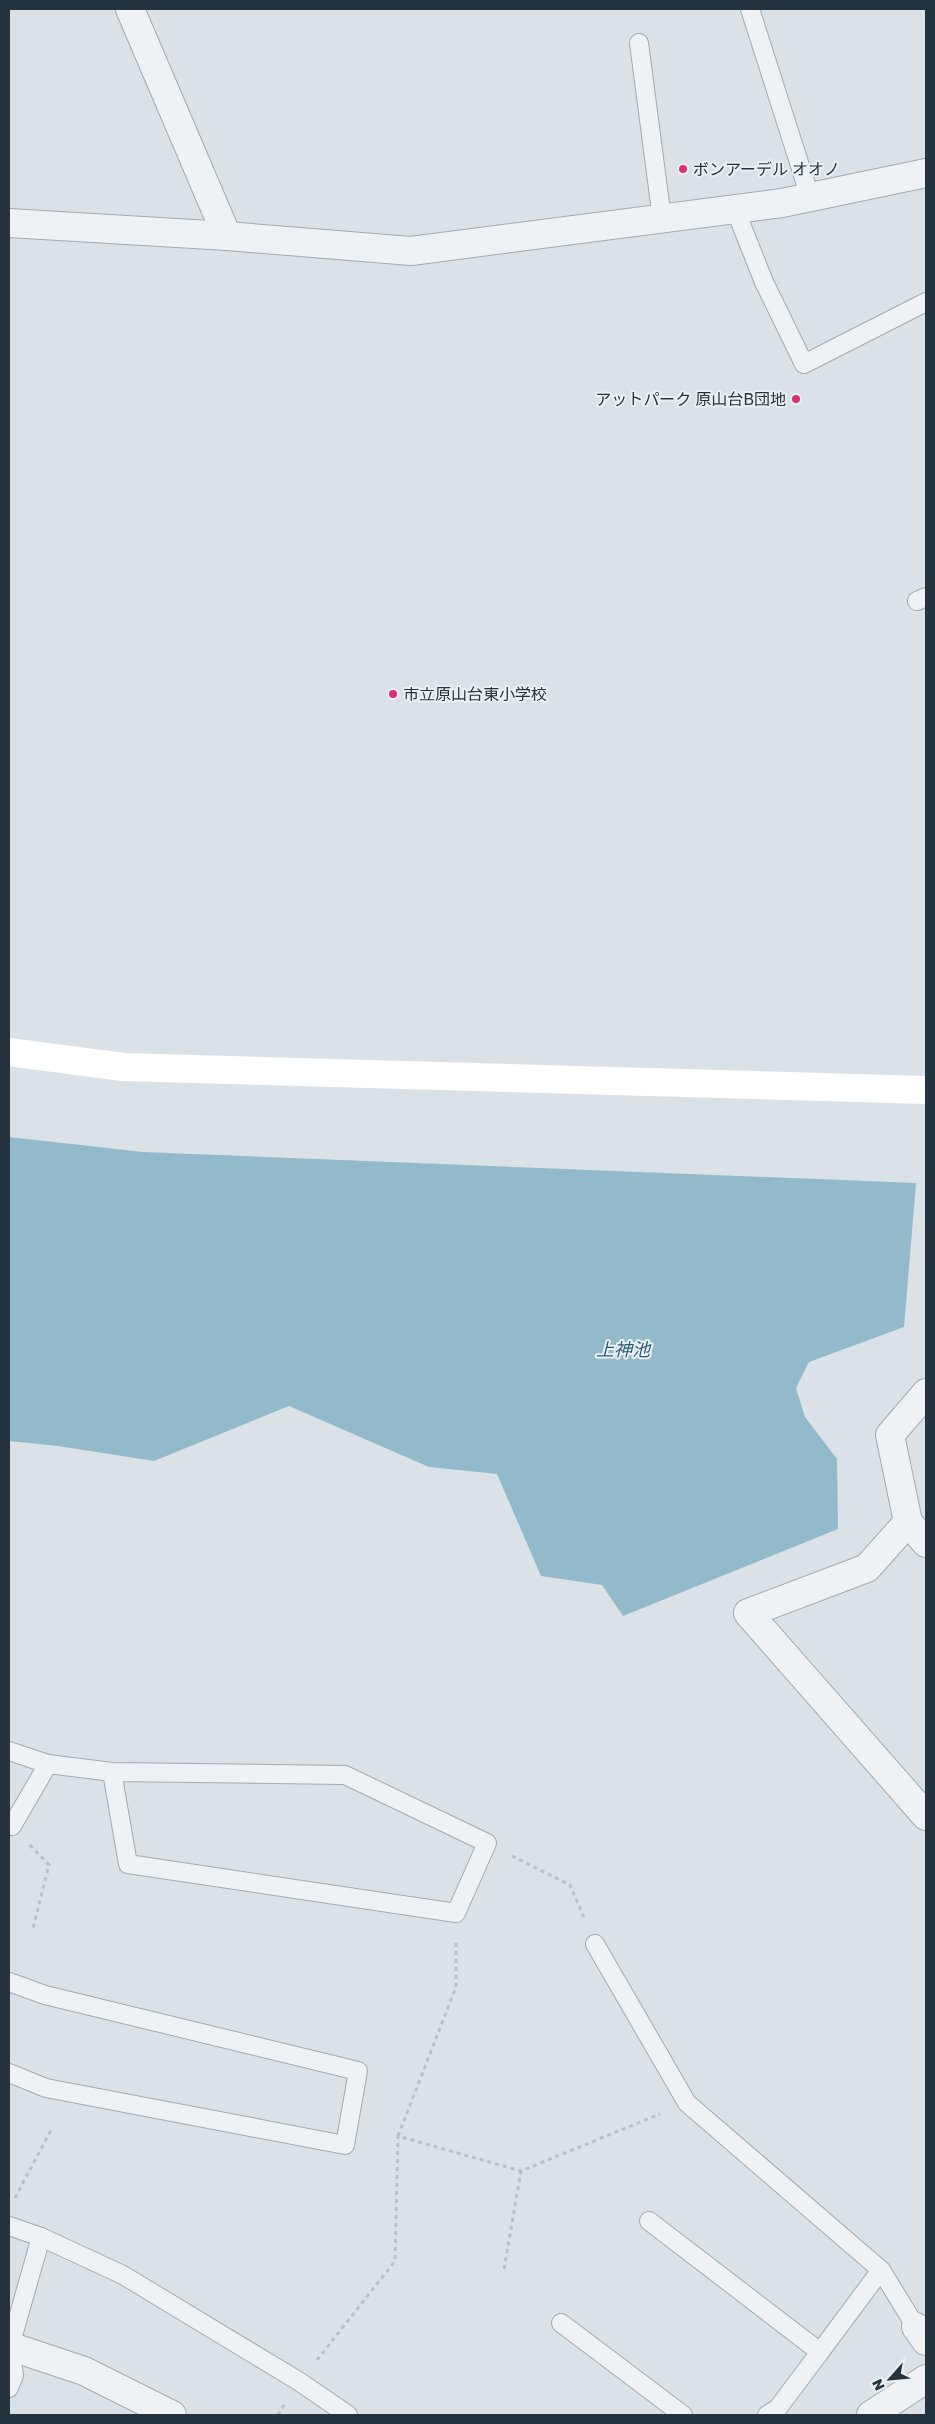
<svg xmlns="http://www.w3.org/2000/svg" width="935" height="2424" font-family="'Golos Text','Noto Sans JP',sans-serif">
<rect width="100%" height="100%" fill="#dbe2e7"/>
<path fill="#92bacb" d="M9,1137L143,1152L916,1183L904,1327L809,1362L796,1388L805,1417L837,1459L838,1529L623,1616L602,1585L541,1576L497,1474L429,1467L289,1406L154,1461L58,1446L9,1441Z"/>
<g fill="none" stroke-linecap="round" stroke-linejoin="round">
<g stroke="#a0aab1" stroke-width="20">
<g id="lane">
<path d="M750,9L810,197"/>
<path d="M639,43L662,219"/>
<path d="M735,209L764,282L804,364L926,302"/>
<path d="M917,601L926,597"/>
<path d="M9,1751L48,1764L112,1772L345,1775L487,1843L456,1913L128,1864L112,1772"/>
<path d="M9,1825L12,1826L48,1764"/>
<path d="M595,1944L687,2103L881,2270L916,2327"/>
<path d="M9,1982L45,1995L358,2071L345,2145L46,2088L9,2073"/>
<path d="M649,2221L820,2352L881,2270"/>
<path d="M9,2226L41,2237"/>
<path d="M561,2323L683,2415"/>
<path d="M9,2388L14,2375L10,2346L41,2237L123,2275L300,2382L348,2415"/>
<path d="M767,2415L778,2408L820,2352"/>
</g>
</g>
<g stroke="#a0aab1" stroke-width="30">
<g id="street">
<path d="M130,9L227,236"/>
<path d="M9,223L227,236L411,251L782,203L926,173"/>
<path d="M908,1522L890,1435L926,1393"/>
<path d="M926,1543L908,1522L867,1568L748,1613L926,1816"/>
<path d="M916,2327L926,2341"/>
<path d="M9,2346L84,2371L172,2415"/>
<path d="M871,2415L926,2379"/>
</g>
</g>
<g stroke="#b9c0c5" stroke-width="3" stroke-dasharray="4 4" stroke-linecap="butt">
<path d="M30,1845L49,1865L33,1928"/>
<path d="M512,1856L570,1885L584,1918"/>
<path d="M398,2136L456,1987V1940"/>
<path d="M15,2198L51,2130"/>
<path d="M504,2269L521,2171"/>
<path d="M317,2360L395,2261L398,2136L521,2171L660,2114"/>
<path d="M278,2415L284,2405"/>
</g>
<use href="#lane" stroke="#eef2f5" stroke-width="18"/>
<use href="#street" stroke="#eef2f5" stroke-width="28"/>
<path stroke="#fff" stroke-width="28" d="M9,1052L123,1067L926,1090"/>
</g>
<g fill="#da3270" stroke="#eaf1f5" stroke-width="2">
<circle cx="683" cy="169" r="5"/>
<circle cx="796" cy="399" r="5"/>
<circle cx="393" cy="694" r="5"/>
</g>
<g text-anchor="middle" dominant-baseline="central" stroke-width="4" stroke-linejoin="round" paint-order="stroke">
<g font-size="16" fill="#24333e" stroke="#eaf1f5" text-anchor="start">
<text x="693" y="169">ボンアーデル オオノ</text>
<text x="786" y="399" text-anchor="end">アットパーク 原山台B団地</text>
<text x="403" y="694">市立原山台東小学校</text>
</g>
<g font-size="18" font-style="italic" fill="#2b5c75" stroke="#eaf1f5">
<text x="623" y="1349">上神池</text>
</g>
</g>
<rect width="935" height="2424" fill="none" stroke="#24333e" stroke-width="20"/>
<g transform="translate(890 2379) rotate(243)" stroke="#eaf1f5" stroke-width="4" paint-order="stroke">
<path d="M0-4L9 19L0 12L-9 19Z" fill="#24333e"/>
<text y="-8" font-size="14" font-weight="bold" text-anchor="middle" fill="#24333e">N</text>
</g>
</svg>
